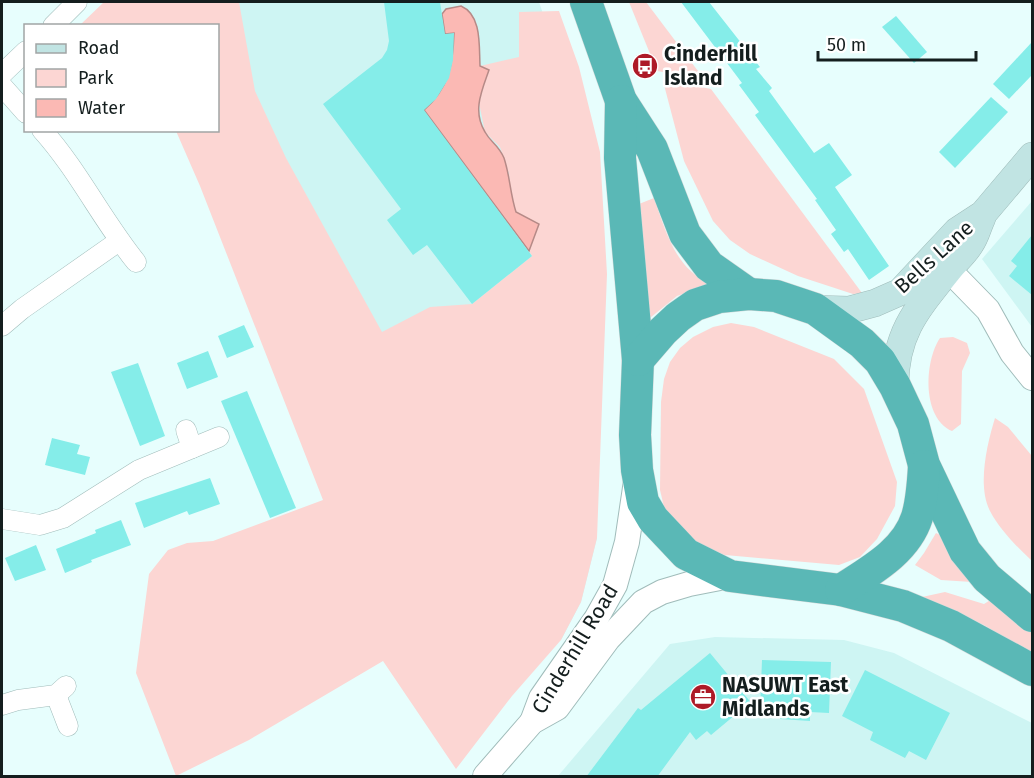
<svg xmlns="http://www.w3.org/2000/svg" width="1034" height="778" font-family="'Fira Sans',sans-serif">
<rect width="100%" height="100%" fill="#e7fefd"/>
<g fill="#cef5f3">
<path d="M218,2H539L552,40L597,538L581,602L561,640L257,127Z"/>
<path d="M1032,201V327L982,259Z"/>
<path d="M715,637L844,640L894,653L1032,723V776H558L670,644Z"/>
</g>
<g fill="#fcd6d3">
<path d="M104,2H239L255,91L286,158L382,332L430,307L472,304L532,256L529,251L539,224L516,212L510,193L509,174L500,147L485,132L478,98L480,66L519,57V12L559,11L579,67L600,152L607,274L597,538L581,602L561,640L512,696L456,769L383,661L249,740L176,776L136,673L149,574L168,550L187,543L213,541L323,500L200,186L176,131L218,130V26H79Z"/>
<path d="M629,2H646L704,79L657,71Z"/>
<path d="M666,80L711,89L862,293L853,294L798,276L750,254L730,240L713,221L684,161L663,81Z"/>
<path d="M654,198C666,232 675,268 710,284L677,296L645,322L639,204Z"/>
<path d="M731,323L754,327L834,359L864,389L897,482L895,506L877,539L860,557L839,565L725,555L705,547L687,536L672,521L664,507L660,490L661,402L664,379L670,362L680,348L693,337L713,327Z"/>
<path d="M953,337L967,343L970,353L962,371L961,424L952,431C922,418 924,362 940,338Z"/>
<path d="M995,418L1008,427L1032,456V561C1017,547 1000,530 990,511C977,486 987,444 995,418Z"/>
<path d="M936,533L942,536L954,562L972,582L941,580L915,565L924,553Z"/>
<path d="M945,592L984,604L992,599L1032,631V654L984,625L922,597Z"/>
</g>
<path fill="#fbb9b4" stroke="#b68a87" stroke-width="1.5" d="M461,6C482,15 479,46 480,66L489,70C482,90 472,111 485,132C491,143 498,144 504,158C510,176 510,193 516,212L539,224L529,251L424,110C449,88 453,65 454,33L445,34L442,14L446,9Z"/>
<g fill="#85ede9">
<path d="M384,2H440L445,34L454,33L453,60L449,78L436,99L424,110L532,256L472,304L427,245L413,255L387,220L401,209L323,104L382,58L387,50L389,41Z"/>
<path d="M681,2H709L760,67L756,69L772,88L769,91L814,153L829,143L852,175L835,187L889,266L869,280L848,249L844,252L831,234L836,230L815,200L817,199L755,115L759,112L739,85L742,83Z"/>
<path d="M896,16L927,52L914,63L882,27Z"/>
<path d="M1032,42V75L1009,99L993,84Z"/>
<path d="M991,97L1008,112L955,168L939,152Z"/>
<path d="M1032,235V295L1009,276L1017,266L1011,261Z"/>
<path d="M244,325L254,347L227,358L218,336Z"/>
<path d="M208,351L218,377L187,389L177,363Z"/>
<path d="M138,363L165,436L140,446L111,372Z"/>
<path d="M247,391L296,508L270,518L221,401Z"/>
<path d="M52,438L80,445L77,454L90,457L85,475L45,465Z"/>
<path d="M210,478L220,504L189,515L187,511L144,528L135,503Z"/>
<path d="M121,520L131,545L91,560L92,562L65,573L56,549L96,533L95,530Z"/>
<path d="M36,545L46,570L15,581L5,558Z"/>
<path d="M710,653L758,711L741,710L711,735L707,731L696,740L690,732L657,777H586L638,708L641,710Z"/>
<path d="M762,660L831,662L829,713L810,712V721L780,719V712L760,711Z"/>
<path d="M865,670L950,713L926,760L909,751L905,758L870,740L873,732L842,716Z"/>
</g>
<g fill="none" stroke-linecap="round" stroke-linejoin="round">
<g stroke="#a0bcba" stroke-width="21">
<g id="minor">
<path d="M53,26L77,2"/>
<path d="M2,74L26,51"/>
<path d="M2,86L26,113"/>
<path d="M42,130C78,170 102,220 136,262"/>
<path d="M2,326L22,309L119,241"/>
<path d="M186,430L192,448"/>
<path d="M2,519L40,525L63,518L139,470L219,437"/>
<path d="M56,695L68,726"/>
<path d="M2,705L18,700L56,695L66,686"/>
</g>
</g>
<g stroke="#a0bcba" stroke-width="26">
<g id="tertiary">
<path d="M949,270L988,310L1012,353L1032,378"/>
<path d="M532,722L541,698L596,619L615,585L627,542L636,481"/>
<path d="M485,776L532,722L557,708L608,639L643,602L662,592L689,584L730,576"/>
</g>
</g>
<g stroke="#a0bcba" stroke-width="28">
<g id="secondary">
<path d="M815,309L849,310L875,303L900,292L957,231L983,214L1032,156"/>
<path d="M895,386C895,332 918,308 950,268C957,260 966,252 971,243C976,236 978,226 982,218"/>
</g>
</g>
<g stroke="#d9dbdb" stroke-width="33">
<g id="trunk">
<path d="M586,2L621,101L652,149L685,234L709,266L749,294"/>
<path d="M621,101L620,158L638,360L635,435L637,470L643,502L653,519L686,554L730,576L841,590L903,606L951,626L1032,670"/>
<path d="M638,360L663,331L678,317L695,305L719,297L749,294L776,296L815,309L862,343L880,361L895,386L913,424L924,465L965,551L987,578L1032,616"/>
<path d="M841,590C870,571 906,552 917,517C922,501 923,483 924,466"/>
</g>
</g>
<use href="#minor" stroke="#fff" stroke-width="20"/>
<use href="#tertiary" stroke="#fff" stroke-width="24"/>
<use href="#secondary" stroke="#c1e4e3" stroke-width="27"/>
<use href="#trunk" stroke="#5ab8b6" stroke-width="32"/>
</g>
<defs>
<g id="bus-disc" transform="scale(1.35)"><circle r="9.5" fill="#ad1a27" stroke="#fff"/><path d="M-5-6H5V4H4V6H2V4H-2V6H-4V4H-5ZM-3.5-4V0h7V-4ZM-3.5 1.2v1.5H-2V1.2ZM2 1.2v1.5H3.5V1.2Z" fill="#fff"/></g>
<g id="office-disc" transform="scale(1.35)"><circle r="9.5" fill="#ad1a27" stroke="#fff"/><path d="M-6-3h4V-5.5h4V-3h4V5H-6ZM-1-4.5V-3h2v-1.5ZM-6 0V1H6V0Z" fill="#fff"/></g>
</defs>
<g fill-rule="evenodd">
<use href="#bus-disc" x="645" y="66"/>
<use href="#office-disc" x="703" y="697"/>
</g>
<g text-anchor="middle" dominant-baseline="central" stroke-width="5" stroke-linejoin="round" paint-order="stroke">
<g font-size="21" font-weight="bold" fill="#141e1e" stroke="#fff" text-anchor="start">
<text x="664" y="54">Cinderhill<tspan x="664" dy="24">Island</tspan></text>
<text x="722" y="685">NASUWT East<tspan x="722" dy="24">Midlands</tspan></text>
</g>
<g font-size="21" fill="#141e1e" stroke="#fff">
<text transform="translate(934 257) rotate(-42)">Bells Lane</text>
<text transform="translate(575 649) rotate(-59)">Cinderhill Road</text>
</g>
</g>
<rect width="1034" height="778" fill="none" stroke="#141e1e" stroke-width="6"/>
<rect x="24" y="24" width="195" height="108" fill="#ffffff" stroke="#a1a5a5" stroke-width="1.5"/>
<rect x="36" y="44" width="30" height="9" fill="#c1e4e3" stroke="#a1a5a5" stroke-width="1.5"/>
<text x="78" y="54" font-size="18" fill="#141e1e">Road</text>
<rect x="36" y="69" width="30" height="18" fill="#fcd6d3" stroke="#a1a5a5" stroke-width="1.5"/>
<text x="78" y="84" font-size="18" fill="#141e1e">Park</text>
<rect x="36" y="99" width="30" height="18" fill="#fbb9b4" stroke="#a1a5a5" stroke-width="1.5"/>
<text x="78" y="114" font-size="18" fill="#141e1e">Water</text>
<path d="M818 51v9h158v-9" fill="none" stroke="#141e1e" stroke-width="3"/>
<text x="827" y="51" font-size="18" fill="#141e1e" stroke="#ffffff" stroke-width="4.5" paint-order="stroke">50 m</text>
</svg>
